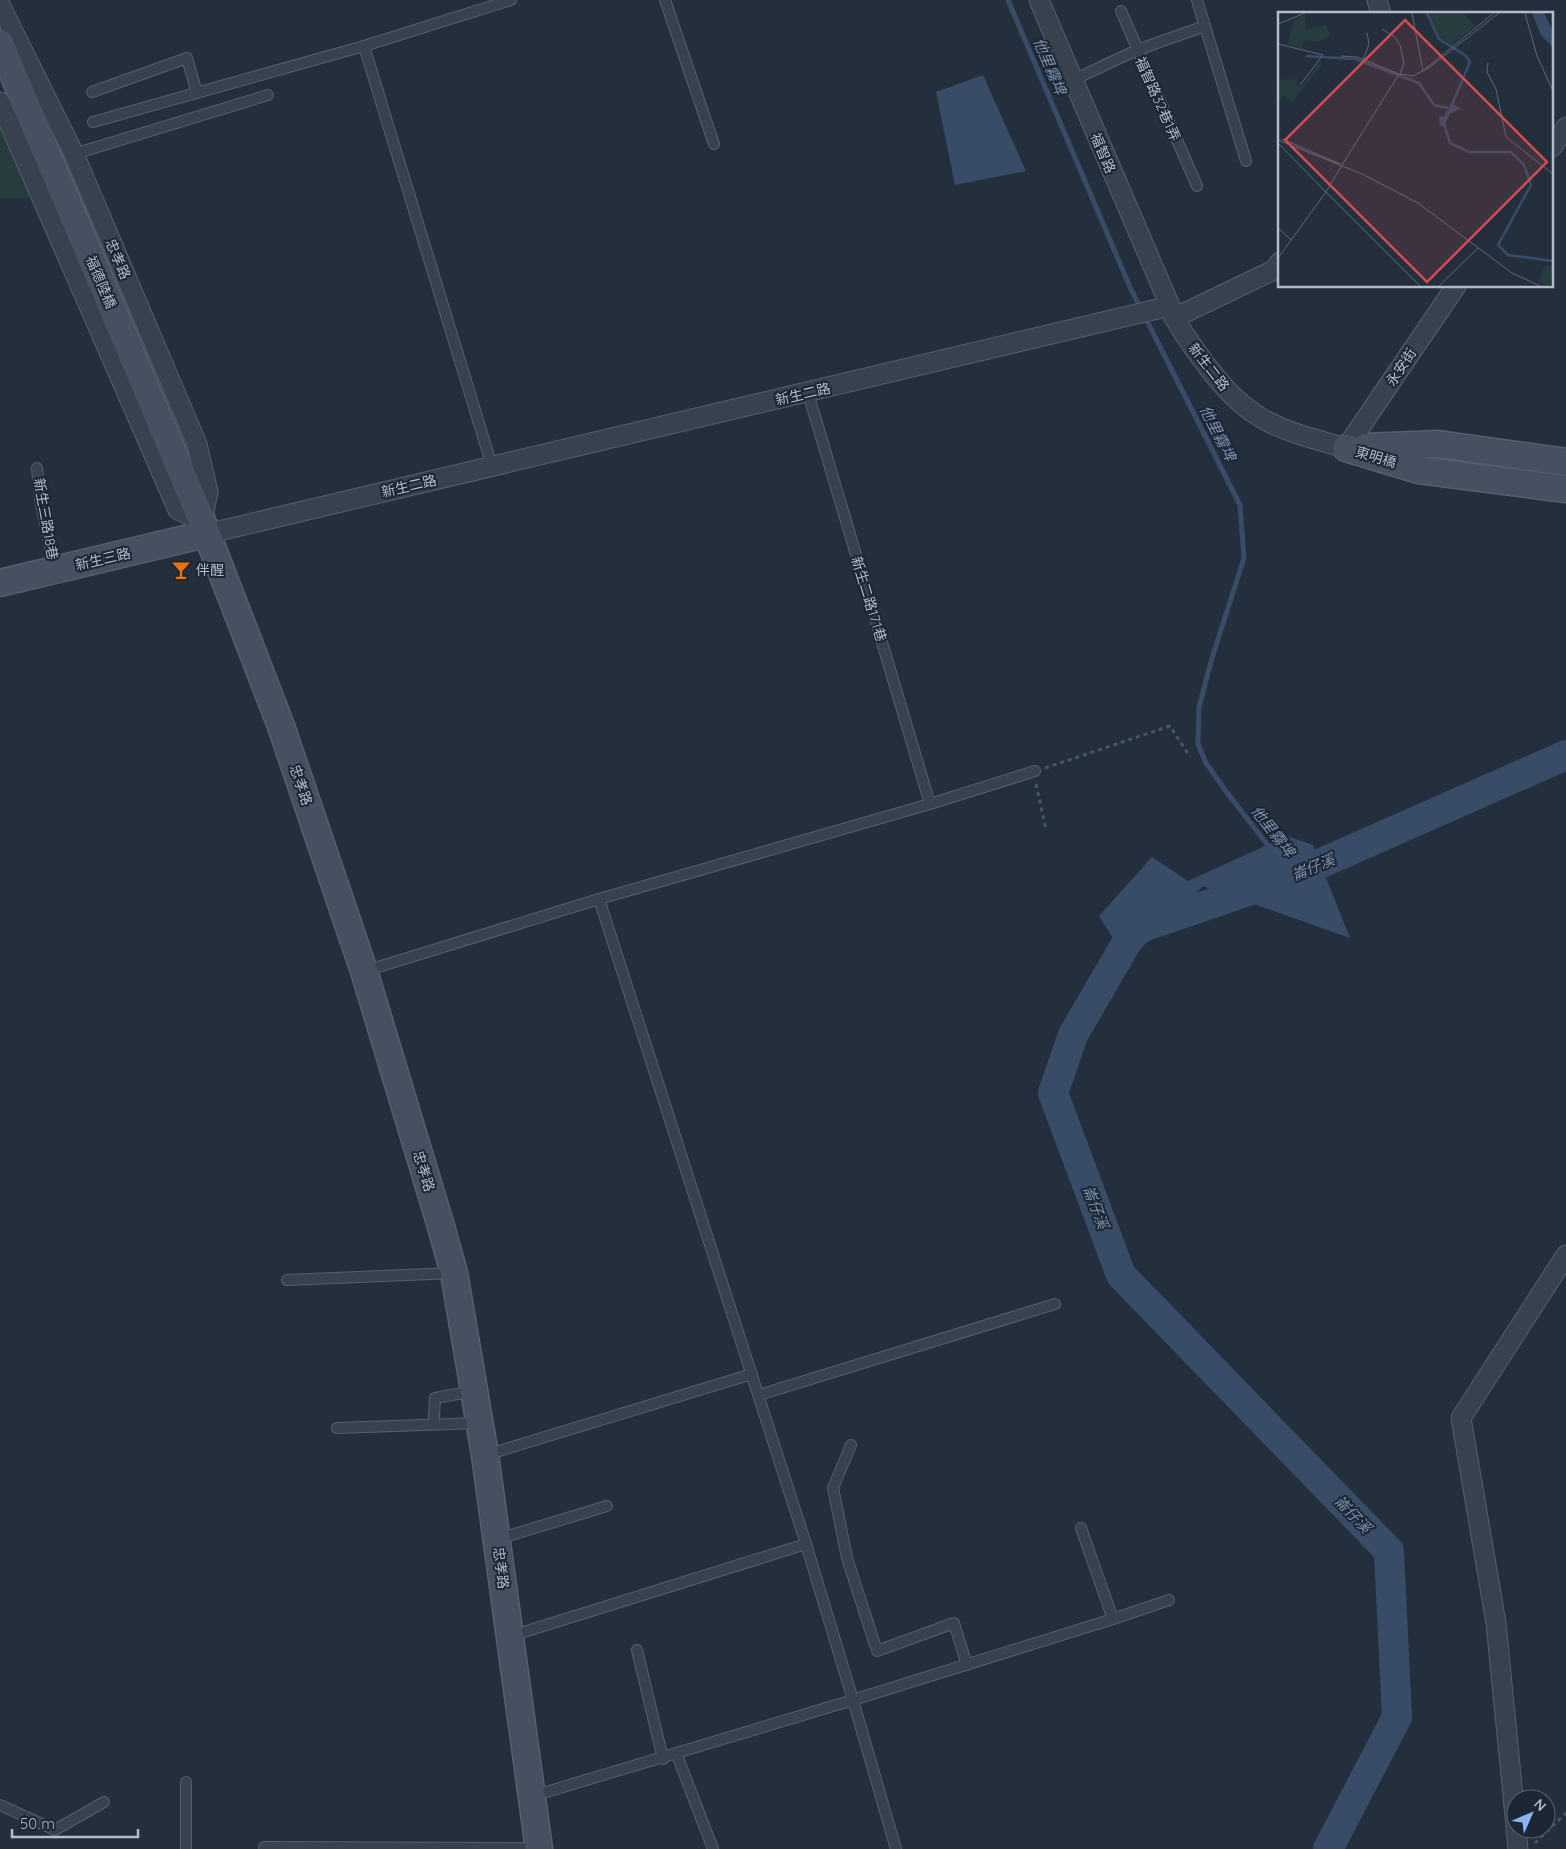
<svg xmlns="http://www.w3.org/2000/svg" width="1566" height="1849" font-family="Quicksand,'Noto Sans TC',sans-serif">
<rect width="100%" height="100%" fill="#242f3e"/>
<path fill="#263c3f" d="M0,117L37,198H0Z"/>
<g fill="#394c67">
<path d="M983,75L1026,171L955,185L936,92Z"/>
<path d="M1287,836L1313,845L1350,938L1203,886L1128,961L1099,916L1152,857L1188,881Z"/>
</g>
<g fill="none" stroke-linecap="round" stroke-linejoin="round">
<g stroke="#394c67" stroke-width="5">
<path d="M1008,0L1130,287L1141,309"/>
<path d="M1145,317L1240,505L1244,558L1212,658L1199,707L1198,744L1206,763L1228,794L1270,848"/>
</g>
<path stroke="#394c67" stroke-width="30" d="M1328,1849L1397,1717L1389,1551L1121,1275L1053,1093L1073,1035L1134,930L1292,876L1566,755"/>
<g stroke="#565f6c" stroke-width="12">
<g id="lane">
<path d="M665,0L714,144"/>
<path d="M1197,0L1246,161"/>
<path d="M1121,11L1197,186"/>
<path d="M364,46L511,0"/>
<path d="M1073,80L1137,50L1205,26"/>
<path d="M92,92L187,58L197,93"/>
<path d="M93,122L364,46L492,466"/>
<path d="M74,154L268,95"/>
<path d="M808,393L930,804"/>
<path d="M37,468L40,499L55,570"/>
<path d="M365,971L599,899L930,804L1035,771"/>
<path d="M287,1280L454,1273"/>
<path d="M759,1395L1055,1304"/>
<path d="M434,1417L435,1398L474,1391"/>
<path d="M337,1428L479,1423"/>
<path d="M851,1445L833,1488L847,1558L877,1651L954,1623L967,1665"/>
<path d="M486,1455L752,1374"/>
<path d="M498,1539L607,1506"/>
<path d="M1113,1619L1169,1600"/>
<path d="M511,1636L806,1544"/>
<path d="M637,1650L663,1759"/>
<path d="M677,1755L713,1849"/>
<path d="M533,1796L853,1700L806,1544L599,899"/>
<path d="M0,1805L55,1830L104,1802"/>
<path d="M264,1847L538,1848"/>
<path d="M186,1849V1782"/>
<path d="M896,1849L853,1700L1113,1619L1081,1528"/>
</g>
</g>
<g stroke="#565f6c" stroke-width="21">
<g id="street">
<path d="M1039,0L1170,306"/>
<path d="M1377,0L1381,14"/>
<path d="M0,5L74,154L197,444L208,492L202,521L178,510L0,102"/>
<path d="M1552,147L1566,127"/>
<path d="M1174,318L1274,270L1280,262"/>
<path d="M206,534L1170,306C1177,326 1189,341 1201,358C1247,421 1273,428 1346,448L1456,286"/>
<path d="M1516,1826L1496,1623L1461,1418L1566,1255"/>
<path d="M1516,1829L1518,1849"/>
</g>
</g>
<g stroke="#565f6c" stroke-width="29">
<g id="secondary">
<path d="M0,43L202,521L281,726L364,971L440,1223L454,1273L485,1455L539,1849"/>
<path d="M1366,447L1438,444L1566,462"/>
<path d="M1346,448L1419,470L1566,489"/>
<path d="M0,583L206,534"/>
</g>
</g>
<g stroke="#44595c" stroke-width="3" stroke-dasharray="4 4" stroke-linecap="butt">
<path d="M1045,768L1170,726L1190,757"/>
<path d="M1036,784L1046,829"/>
<path d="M1535,1843L1566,1813"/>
</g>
<use href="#lane" stroke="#38414e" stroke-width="10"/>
<use href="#street" stroke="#38414e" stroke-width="19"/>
<use href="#secondary" stroke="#465061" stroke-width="26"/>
</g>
<defs>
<g id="bar-bare" transform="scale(1.5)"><path d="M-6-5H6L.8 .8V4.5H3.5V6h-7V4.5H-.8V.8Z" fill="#e8710a" stroke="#1d2633" stroke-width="2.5" paint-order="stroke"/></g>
</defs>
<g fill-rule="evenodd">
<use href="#bar-bare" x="181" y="570"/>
</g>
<g text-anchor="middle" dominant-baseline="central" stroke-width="4" stroke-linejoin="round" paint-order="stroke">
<g font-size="14" fill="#b4bcc9" stroke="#1d2633">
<text transform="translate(1158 99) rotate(66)">福智路32巷1弄</text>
<text transform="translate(1103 153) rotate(67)">福智路</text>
<text transform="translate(118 259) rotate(67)">忠孝路</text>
<text transform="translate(101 282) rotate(67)">福德陸橋</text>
<text transform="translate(1209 367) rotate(52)">新生二路</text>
<text transform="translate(1401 367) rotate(-56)">永安街</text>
<text transform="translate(803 394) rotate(-13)">新生二路</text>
<text transform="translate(1376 457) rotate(17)">東明橋</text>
<text transform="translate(409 486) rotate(-13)">新生二路</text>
<text transform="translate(46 519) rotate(80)">新生三路18巷</text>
<text transform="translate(103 559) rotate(-13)">新生三路</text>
<text transform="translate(869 599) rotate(73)">新生二路171巷</text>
<text transform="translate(301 785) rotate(71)">忠孝路</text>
<text transform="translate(424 1171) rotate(73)">忠孝路</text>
<text transform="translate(501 1568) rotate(83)">忠孝路</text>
</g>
<g font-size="14" fill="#b4bcc9" stroke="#1d2633" text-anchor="start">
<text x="196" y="570">伴醒</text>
</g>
<g font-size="15" font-style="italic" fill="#7c92b1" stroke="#1d2633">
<text transform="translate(1050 66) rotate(67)">他里霧埤</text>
<text transform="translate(1218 433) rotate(63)">他里霧埤</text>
<text transform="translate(1273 831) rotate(52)">他里霧埤</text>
<text transform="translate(1313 867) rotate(-23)">崙仔溪</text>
<text transform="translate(1096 1207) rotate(69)">崙仔溪</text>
<text transform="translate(1353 1514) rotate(46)">崙仔溪</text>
</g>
</g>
<g transform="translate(1278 12)">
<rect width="275" height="275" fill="#242f3e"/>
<path d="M150,1H185L198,14L174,32L162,26ZM27,3L28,18L48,13L52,24L40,30L27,28L23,37L10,32L16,8ZM43,50L45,51L14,90L5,84L0,91V68L17,67L22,75ZM267,254H275L272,274L260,270Z" fill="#263c3f"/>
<path d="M254,1H266L275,19V36L263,23ZM173,92L183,96L168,104V115L162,114L161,105L166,104Z" fill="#394c67"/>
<path fill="none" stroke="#394c67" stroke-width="2.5" d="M149,1L161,27L188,44L192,50L166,112L172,131L191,140H233L246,153L253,173L220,233L230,243L275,249M28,44L77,47L141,71L156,93L170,96"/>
<path fill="none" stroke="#5e6776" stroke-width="1" d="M134,1L145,59M247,1L259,44L275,79M0,12L27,1M104,17L116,24L122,33L126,51L122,62M0,32L45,43L22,73M63,44L79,45L121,62M85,48L91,32L89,21M210,51L209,60L218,77L228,125L275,162M147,57L216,1M4,127L62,152M0,128L84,162L140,191L234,261L262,274M0,131L48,180L0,246M64,153L121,62L135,64L152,55L221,1M64,153L48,180L142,274M0,216L13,228M161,274L200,236"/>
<path fill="#ce4d50" fill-opacity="0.15" stroke="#ce4d50" stroke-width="2.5" d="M127,8L269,150L149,270L7,128Z"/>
<rect width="275" height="275" fill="none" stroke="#b4bcc9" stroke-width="2.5"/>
</g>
<g transform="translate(1531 1814) rotate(45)"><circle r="24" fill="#1d2633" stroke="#59626f"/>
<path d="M0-4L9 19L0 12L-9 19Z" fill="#8ab4f8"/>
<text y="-8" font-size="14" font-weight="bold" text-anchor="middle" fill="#b4bcc9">N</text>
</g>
<path d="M12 1829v8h126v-8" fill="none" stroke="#b4bcc9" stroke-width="2.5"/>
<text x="20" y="1829" font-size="15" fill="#b4bcc9" stroke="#1d2633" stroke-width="4" paint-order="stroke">50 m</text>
</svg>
